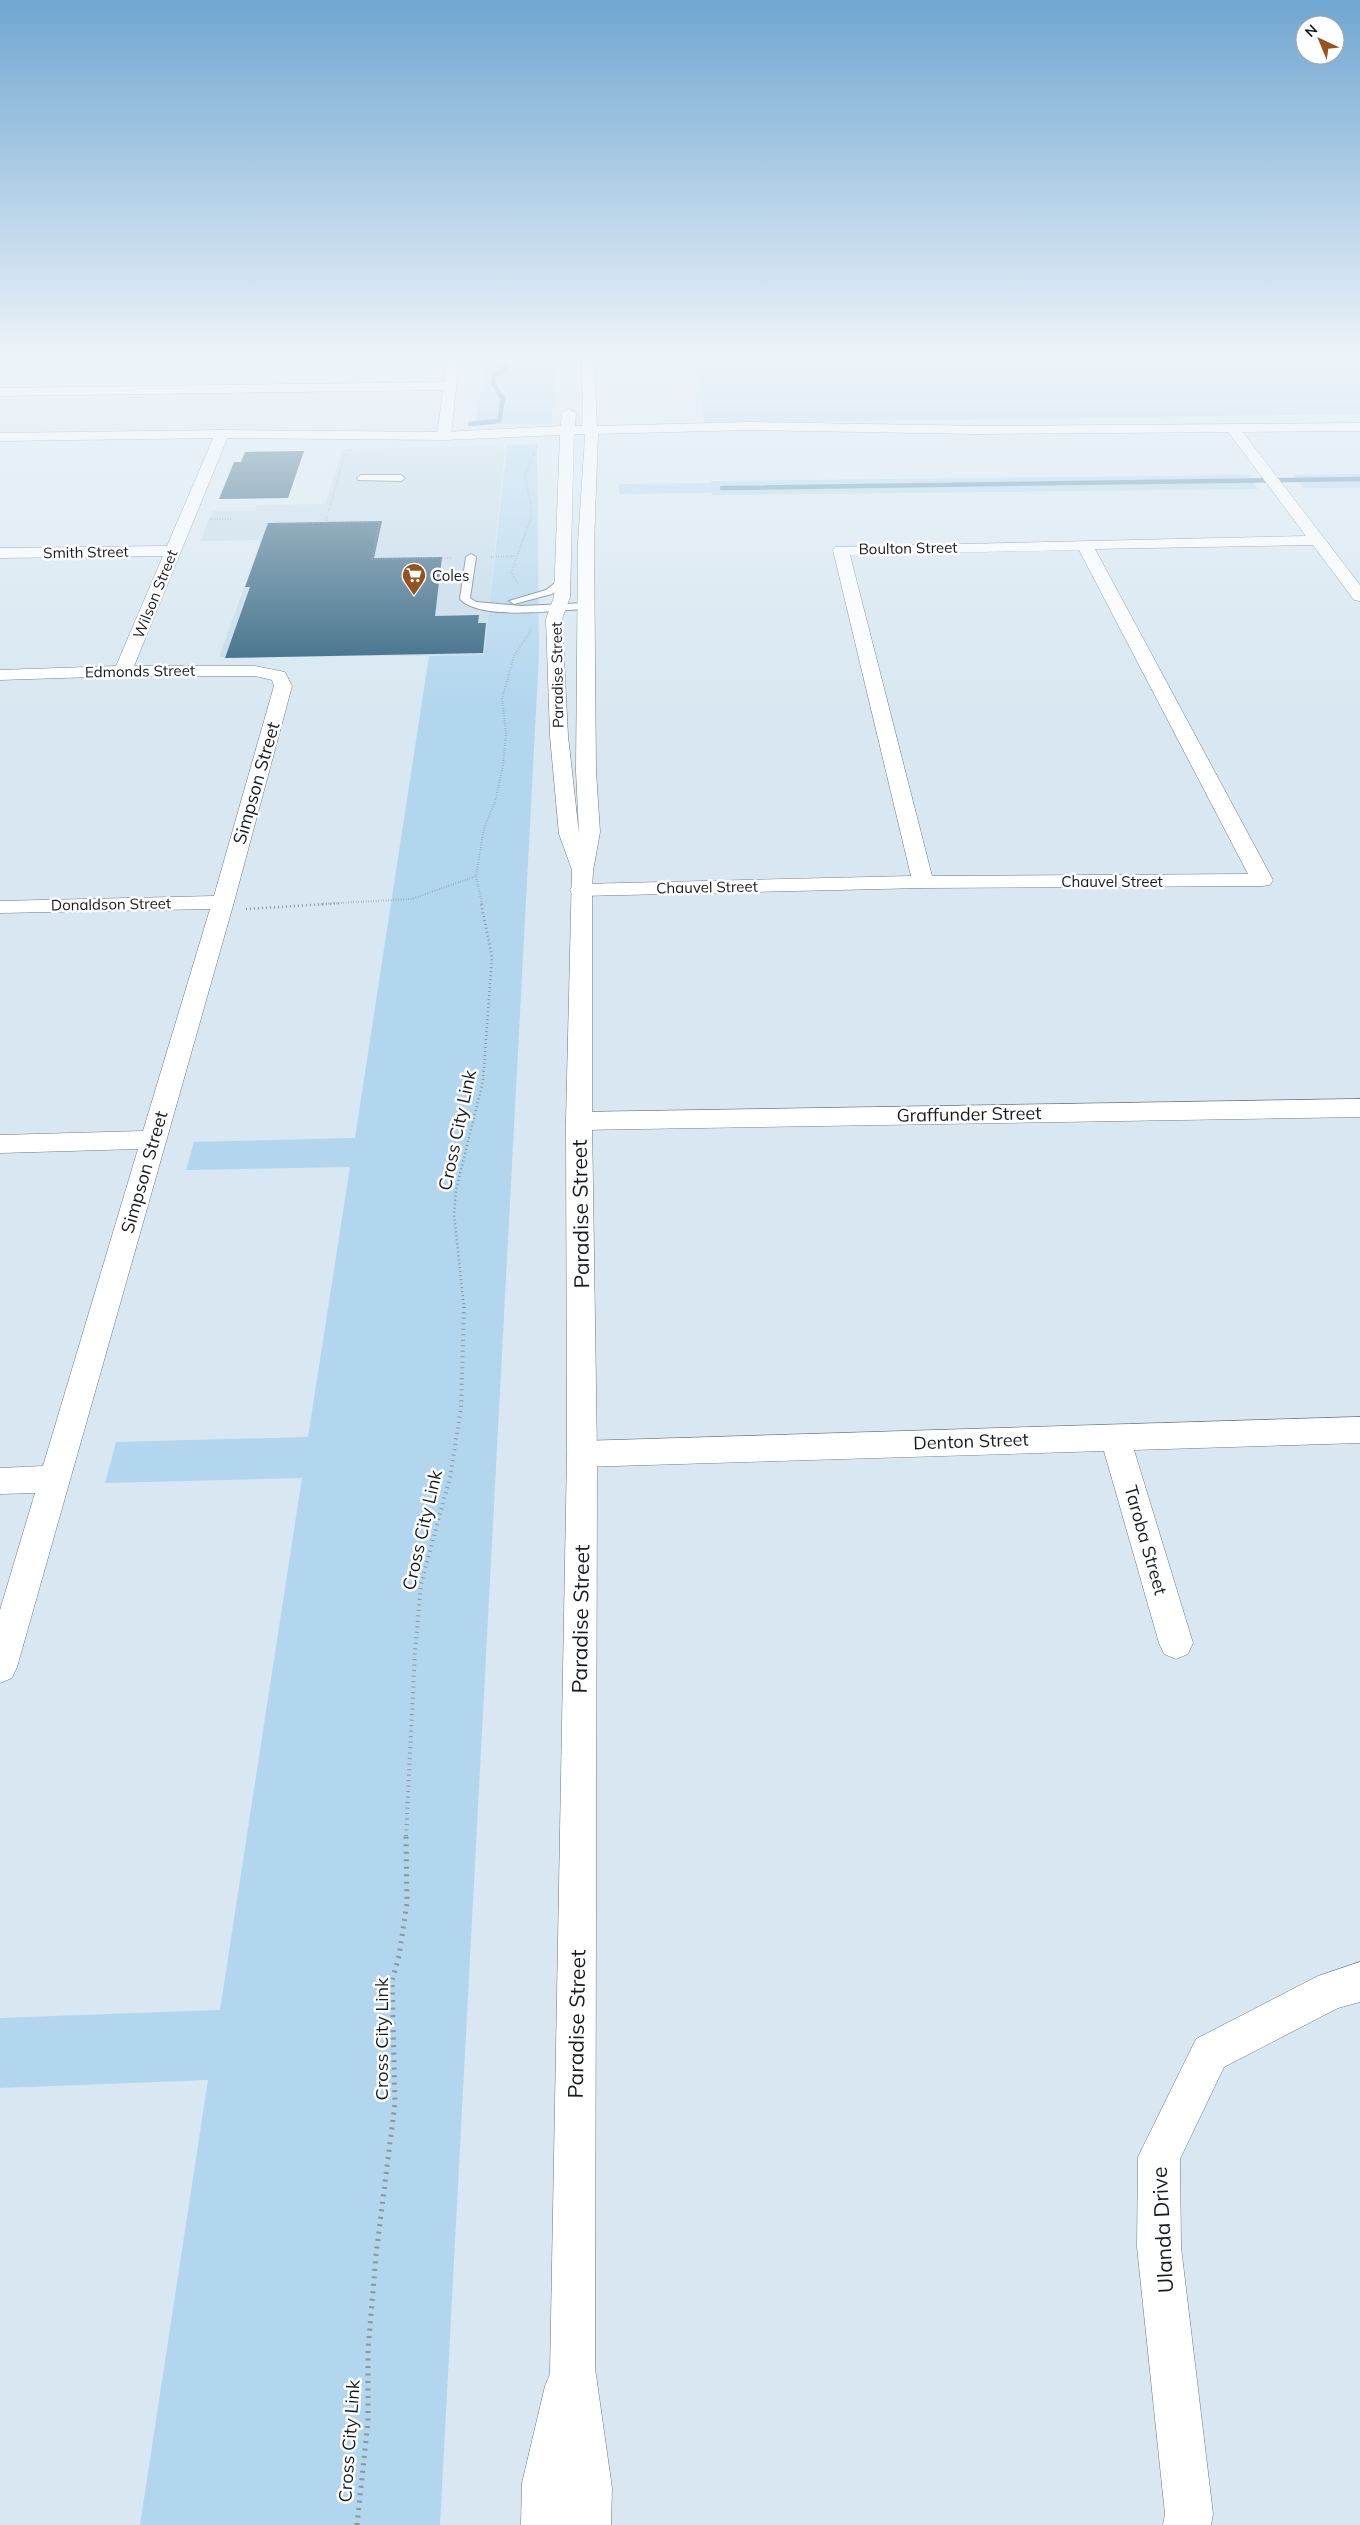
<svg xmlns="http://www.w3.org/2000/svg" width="1360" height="2525" font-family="Mulish,sans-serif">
<rect width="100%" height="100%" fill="#d8e7f1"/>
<path fill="#c4dae8" d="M494,446L505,449L484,655L219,657L261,540L200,541L213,511H255L257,505L325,504L342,449Z"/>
<g fill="#b1d6ee">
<path d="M488,359H555L552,424L474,425Z"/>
<path d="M695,359H1360V414L704,423Z"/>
<path d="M537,444L539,654L440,2525H140L208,2080L0,2088V2018L220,2010L302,1478L105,1483L116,1442L308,1437L350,1167L186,1170L194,1142L355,1138L429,656L484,655L507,445Z"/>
<path d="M1360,474V488H1304L1293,475Z"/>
<path d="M1248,475L1258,489L713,495L712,493L619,494V484L711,483V481Z"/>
</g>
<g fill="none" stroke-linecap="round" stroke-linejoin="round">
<g stroke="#5d90ae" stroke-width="4.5">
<path d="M470,424L499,421L503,399L493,383L494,376L506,368L507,359"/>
<path d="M722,488L1360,479"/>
</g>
</g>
<g fill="#2e607d">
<path d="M304,451L288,498L219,499L234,462H241L245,452Z"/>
<path d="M382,521L374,558L442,557L435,616L479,615L478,623H486L483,653L225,658L250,587H245L268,523Z"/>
</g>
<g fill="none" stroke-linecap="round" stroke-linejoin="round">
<g stroke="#6c7a82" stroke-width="2">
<g id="service">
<path d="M361,475H401L405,478L401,481L358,480L357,478Z"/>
<path d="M471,554L476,557L470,598L476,602L521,606L586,603L591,606L586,609C557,610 480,621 460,599L466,557Z"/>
<path d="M560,579L568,581L552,594L514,604L509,601L546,590Z"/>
</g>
</g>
<g stroke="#6c7a82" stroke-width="1">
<g id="minor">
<path d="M447,359H459L451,436L444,440L437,436L443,390L0,396V388L444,382Z"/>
<path d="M1233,425L1238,426L1360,585V601L1354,600L1313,545L1095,549L1273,880L1270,885L1262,886L923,888L581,896L573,895L570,890L573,885L581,884L911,876L833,550L835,547L1306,536L1226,429ZM1079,550L1248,874L932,876L850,555Z"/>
<path d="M222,430L229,434L134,666H255L285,672L292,686L234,902L17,1667L12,1678L0,1683V1610L35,1493L0,1494V1468L43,1466L138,1149L0,1153V1135L143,1131L210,909L0,913V901L214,896L274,686L272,680L255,676H123L0,680V670L116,666L163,556L0,558V548L167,546L215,434Z"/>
<path d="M1360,1099V1117L579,1130L570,1127L566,1121L570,1115L579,1112Z"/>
<path d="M1360,1417V1443L1134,1450L1193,1643L1188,1654L1176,1659L1164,1654L1159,1643L1104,1451L582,1467L571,1463L567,1454L571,1445L582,1441Z"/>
<path d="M1360,1962V2002L1338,2008L1224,2067L1180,2159L1181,2247L1213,2514L1211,2525H1163L1165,2514L1137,2247L1138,2157L1196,2039L1318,1976Z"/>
</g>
</g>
<g stroke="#6c7a82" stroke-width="1">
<path id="tertiary" d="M582,359H594L597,426L748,422L987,426L1360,423V431L974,434L748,430L598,434L594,543L596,771L600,832L593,871L592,890V1121L597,1454L595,2368L612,2488L611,2525H521L522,2483L545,2386L550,2374L567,1454L566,1121L572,870L559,834L550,736L546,619L554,597L560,435L444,440L222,438L0,441V433L222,430L444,432L561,426L562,413L569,409L576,413L575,426H583ZM574,434H585V437L578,543L576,771L579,834L568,736L564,659L562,619L570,597Z"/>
</g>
<g stroke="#8b969d" stroke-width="2" stroke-dasharray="0.5 2" stroke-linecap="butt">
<path d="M329,510L345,453"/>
<path d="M210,519H231"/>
<path d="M277,523L379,522L372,559L451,558"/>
<path d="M325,523L327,517"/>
<path d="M491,557L516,556"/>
<path d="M518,583L511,573L531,518V506L525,476L535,451"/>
<path d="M321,904L412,899L476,876"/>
<path d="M482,904L476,876L484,828L495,802L503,766L506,733L502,699L514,656L531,630"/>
</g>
<g stroke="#8b969d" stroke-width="2.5" stroke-dasharray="1 3" stroke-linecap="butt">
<path d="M246,909L342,903"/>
<path d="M464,1308L454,1214L456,1190L483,1081L492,957L481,903"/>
</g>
<path stroke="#8b969d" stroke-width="4" stroke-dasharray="1 4.5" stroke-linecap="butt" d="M406,1836L415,1651L421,1584L450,1477L461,1408L464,1307"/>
<path stroke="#8b969d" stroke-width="5" stroke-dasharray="2 5.5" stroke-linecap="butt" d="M357,2525L368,2421V2350L376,2255L395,2103L392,1981L399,1956L407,1903L406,1835"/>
<use href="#service" fill="#fff" fill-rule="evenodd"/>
<use href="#minor" fill="#fff" fill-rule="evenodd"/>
<use href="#tertiary" fill="#fff" fill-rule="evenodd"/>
</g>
<linearGradient id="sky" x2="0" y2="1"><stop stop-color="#70a6d1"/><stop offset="0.5" stop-color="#edf4f9"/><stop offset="1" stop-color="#edf4f9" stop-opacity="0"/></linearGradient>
<rect width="1360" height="712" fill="url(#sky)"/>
<defs>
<g id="supermarket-pin" transform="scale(1.25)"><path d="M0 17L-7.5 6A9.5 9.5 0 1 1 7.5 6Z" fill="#95541f" stroke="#fff"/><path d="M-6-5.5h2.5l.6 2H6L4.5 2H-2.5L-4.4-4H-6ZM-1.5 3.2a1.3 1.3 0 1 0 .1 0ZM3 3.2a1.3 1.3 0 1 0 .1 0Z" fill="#fff"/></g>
</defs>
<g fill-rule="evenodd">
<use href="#supermarket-pin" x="414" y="575"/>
</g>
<g text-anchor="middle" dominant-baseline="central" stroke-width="5" stroke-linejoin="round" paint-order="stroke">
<g font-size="15" fill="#161b1e" stroke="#fff">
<text transform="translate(908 548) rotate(-1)">Boulton Street</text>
<text transform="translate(86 552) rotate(-1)">Smith Street</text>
<text transform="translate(155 594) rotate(-68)">Wilson Street</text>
<text transform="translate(140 671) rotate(-1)">Edmonds Street</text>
<text transform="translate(557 675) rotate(-91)">Paradise Street</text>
<text x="1112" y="881">Chauvel Street</text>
<text transform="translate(707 887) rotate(-1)">Chauvel Street</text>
<text transform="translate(111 904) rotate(-1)">Donaldson Street</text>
</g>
<g font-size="15" fill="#161b1e" stroke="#fff" text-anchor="start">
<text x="432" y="575">Coles</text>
</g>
<g font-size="18" fill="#161b1e" stroke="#fff">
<text transform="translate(256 783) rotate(-74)">Simpson Street</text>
<text transform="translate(969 1114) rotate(-1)">Graffunder Street</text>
<text transform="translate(457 1130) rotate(-78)">Cross City Link</text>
<text transform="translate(144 1172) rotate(-74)">Simpson Street</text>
<text transform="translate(971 1441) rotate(-2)">Denton Street</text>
<text transform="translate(422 1530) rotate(-77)">Cross City Link</text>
<text transform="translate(1146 1540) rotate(74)">Taroba Street</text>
<text transform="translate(381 2039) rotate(-90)">Cross City Link</text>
<text transform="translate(349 2441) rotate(-86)">Cross City Link</text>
</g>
<g font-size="21" fill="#161b1e" stroke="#fff">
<text transform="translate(580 1214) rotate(-91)">Paradise Street</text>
<text transform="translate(580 1619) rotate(-89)">Paradise Street</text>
<text transform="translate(576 2024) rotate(-89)">Paradise Street</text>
<text transform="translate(1162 2230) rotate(-93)">Ulanda Drive</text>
</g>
</g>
<g transform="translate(1320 40) rotate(316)"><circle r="24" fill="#ffffff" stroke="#a2a4a5"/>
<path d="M0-4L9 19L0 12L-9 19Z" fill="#95541f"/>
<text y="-8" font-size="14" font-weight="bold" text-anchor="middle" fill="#161b1e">N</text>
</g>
</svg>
